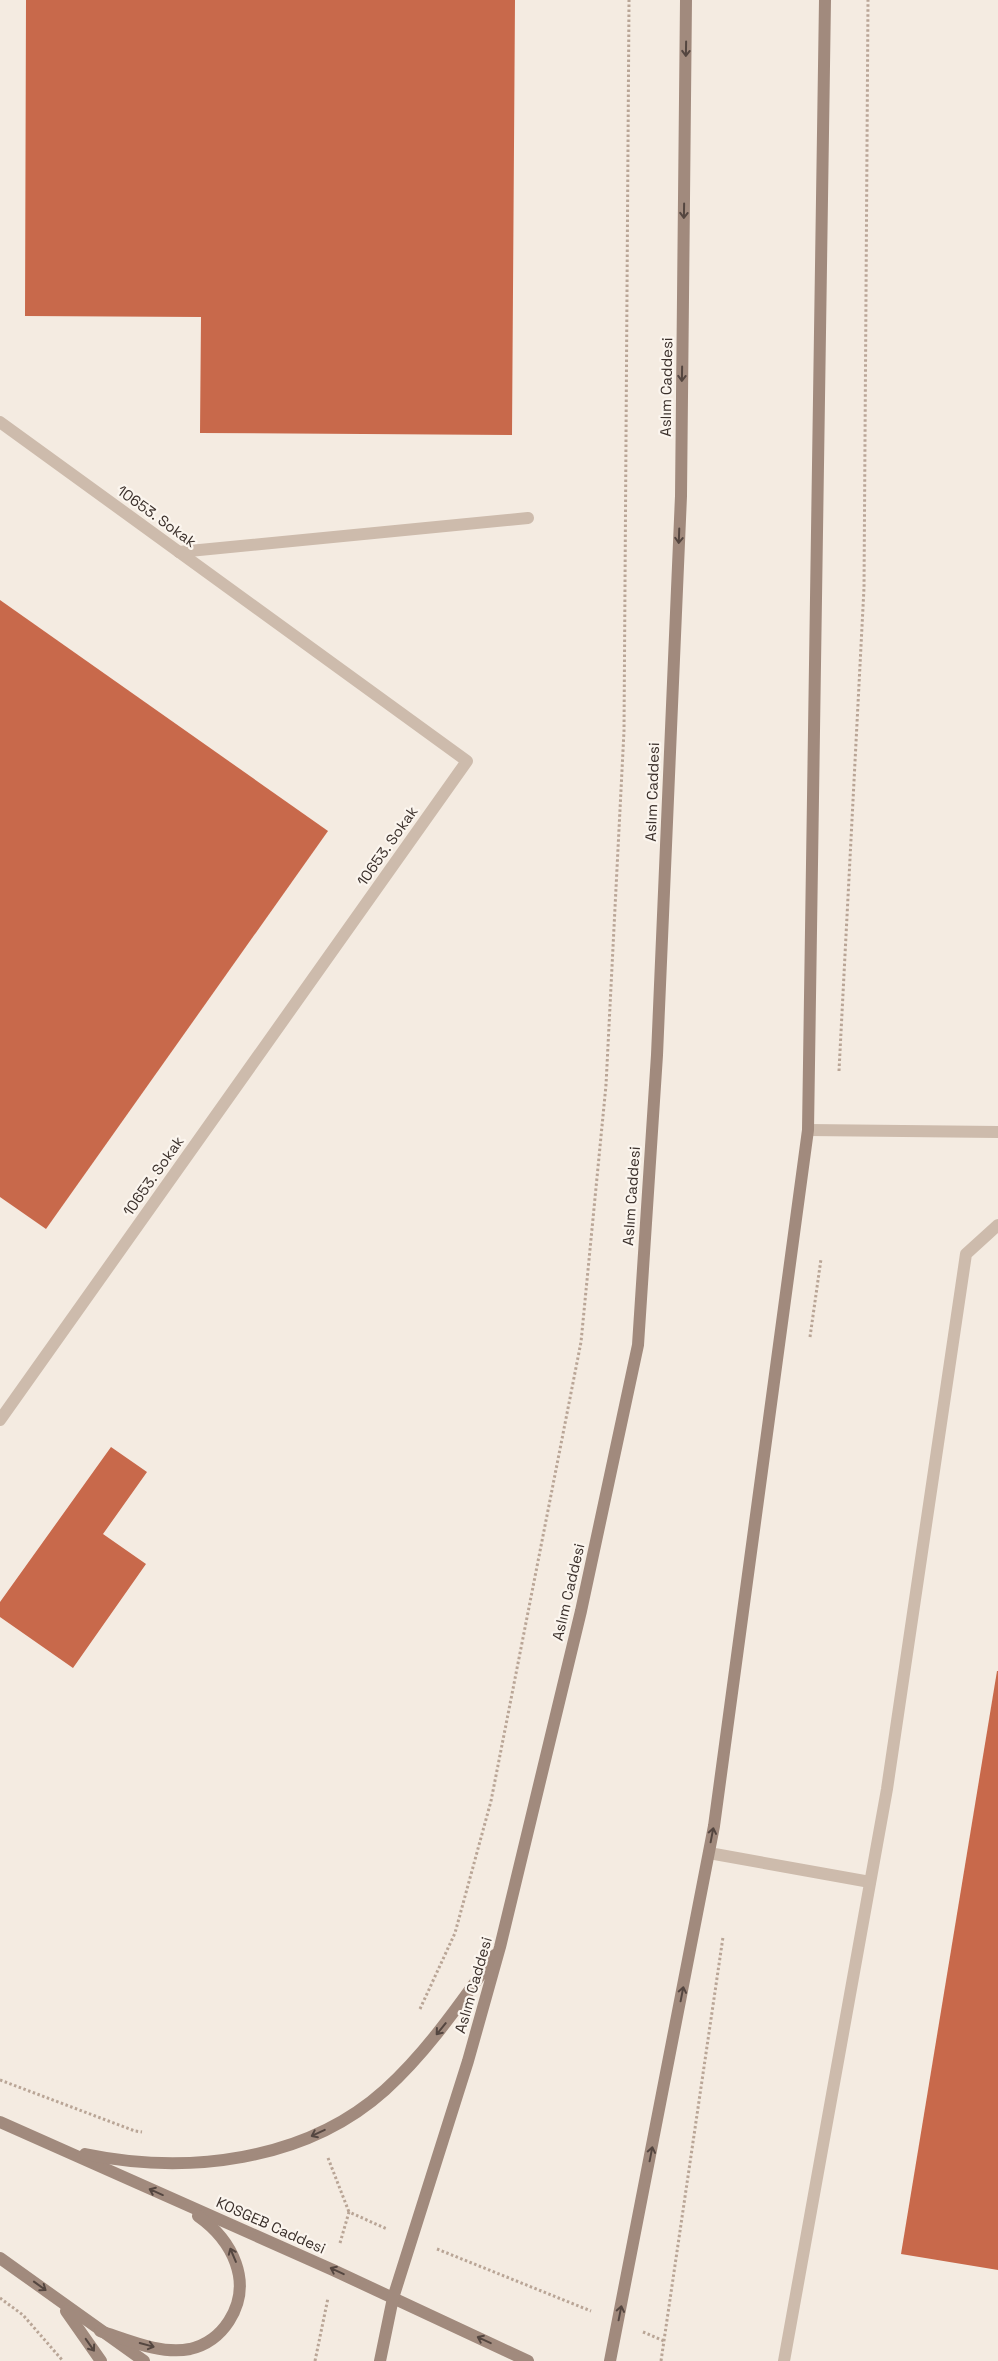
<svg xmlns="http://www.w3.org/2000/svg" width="998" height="2361" font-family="'Space Grotesk',sans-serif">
<rect width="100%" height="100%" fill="#f4ebe1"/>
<g fill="#c8694b">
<path d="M26,0H515L512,435L200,433L201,317L25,316Z"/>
<path d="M0,600L328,831L46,1229L0,1197Z"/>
<path d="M111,1447L147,1472L103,1534L146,1564L73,1668L0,1617V1602Z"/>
<path d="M997,1671H998V2270L901,2254Z"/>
</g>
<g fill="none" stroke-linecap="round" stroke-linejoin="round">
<g stroke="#b9a596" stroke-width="3" stroke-dasharray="2.5 2.5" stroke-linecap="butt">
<path d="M839,1071L864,588L868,0"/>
<path d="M810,1337L821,1259"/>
<path d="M420,2009L455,1933L491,1801L581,1342L606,1085L624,731L629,0"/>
<path d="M0,2080L135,2131L142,2132"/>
<path d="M328,2158L349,2212"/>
<path d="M340,2243L349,2212L387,2229"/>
<path d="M437,2249L591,2311"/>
<path d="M0,2298L23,2315L63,2361"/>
<path d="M643,2332L664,2341"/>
<path d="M315,2361L328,2298"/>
<path d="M661,2361L723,1937"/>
</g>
<g stroke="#cdbbac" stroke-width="12">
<path d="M0,422L467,761L0,1420"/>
<path d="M179,552L528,518"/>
<path d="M808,1130L998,1132"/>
<path d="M709,1853L870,1882"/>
<path d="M784,2361L887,1789L966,1254L998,1225"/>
</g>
<g stroke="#a18a7d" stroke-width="12">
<path d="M0,2122L333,2270L528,2361"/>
<path d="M85,2154C186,2175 305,2162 385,2090C428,2051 461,2002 495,1955"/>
<path d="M0,2258L144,2361"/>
<path d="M66,2311L101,2361"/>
<path d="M100,2331C128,2340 161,2355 190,2349C207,2345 220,2335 229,2321C254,2282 232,2240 198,2216"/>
<path d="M380,2361L393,2298L468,2061L500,1947L581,1611L638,1345L657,1055L681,496L686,0"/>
<path d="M610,2361L714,1826L808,1130L825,0"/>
</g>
</g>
<defs><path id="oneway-shaft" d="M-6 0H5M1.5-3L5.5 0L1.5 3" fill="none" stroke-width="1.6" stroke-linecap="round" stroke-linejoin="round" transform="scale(1.25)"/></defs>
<g stroke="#544640">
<use href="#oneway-shaft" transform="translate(686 49) rotate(91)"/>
<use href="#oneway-shaft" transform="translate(684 211) rotate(91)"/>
<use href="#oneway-shaft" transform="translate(682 374) rotate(91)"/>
<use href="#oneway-shaft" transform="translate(679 536) rotate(92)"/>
<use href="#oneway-shaft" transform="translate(712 1835) rotate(-79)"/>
<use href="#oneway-shaft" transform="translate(682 1994) rotate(-79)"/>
<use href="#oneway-shaft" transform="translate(441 2029) rotate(129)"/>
<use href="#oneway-shaft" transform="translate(318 2133) rotate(155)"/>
<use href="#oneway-shaft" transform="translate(651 2154) rotate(-79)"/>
<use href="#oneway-shaft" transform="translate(156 2192) rotate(-156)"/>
<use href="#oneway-shaft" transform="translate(233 2255) rotate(-113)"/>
<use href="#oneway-shaft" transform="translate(337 2271) rotate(-155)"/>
<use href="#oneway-shaft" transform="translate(40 2286) rotate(36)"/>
<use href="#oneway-shaft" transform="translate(620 2313) rotate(-79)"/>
<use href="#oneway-shaft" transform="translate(484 2340) rotate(-155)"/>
<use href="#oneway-shaft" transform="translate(90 2345) rotate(55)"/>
<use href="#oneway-shaft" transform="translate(147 2345) rotate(15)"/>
</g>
<g text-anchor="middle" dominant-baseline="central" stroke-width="4.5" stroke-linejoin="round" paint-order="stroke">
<g font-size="15" fill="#3b302b" stroke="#fbf5ee">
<text transform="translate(666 387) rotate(-89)">Aslım Caddesi</text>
<text transform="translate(157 516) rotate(36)">10653. Sokak</text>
<text transform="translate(652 792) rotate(-88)">Aslım Caddesi</text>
<text transform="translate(387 846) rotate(-55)">10653. Sokak</text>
<text transform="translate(153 1176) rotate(-55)">10653. Sokak</text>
<text transform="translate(631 1196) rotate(-86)">Aslım Caddesi</text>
<text transform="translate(568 1592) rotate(-77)">Aslım Caddesi</text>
<text transform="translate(473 1985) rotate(-74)">Aslım Caddesi</text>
<text transform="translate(271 2225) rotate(24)">KOSGEB Caddesi</text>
</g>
</g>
</svg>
